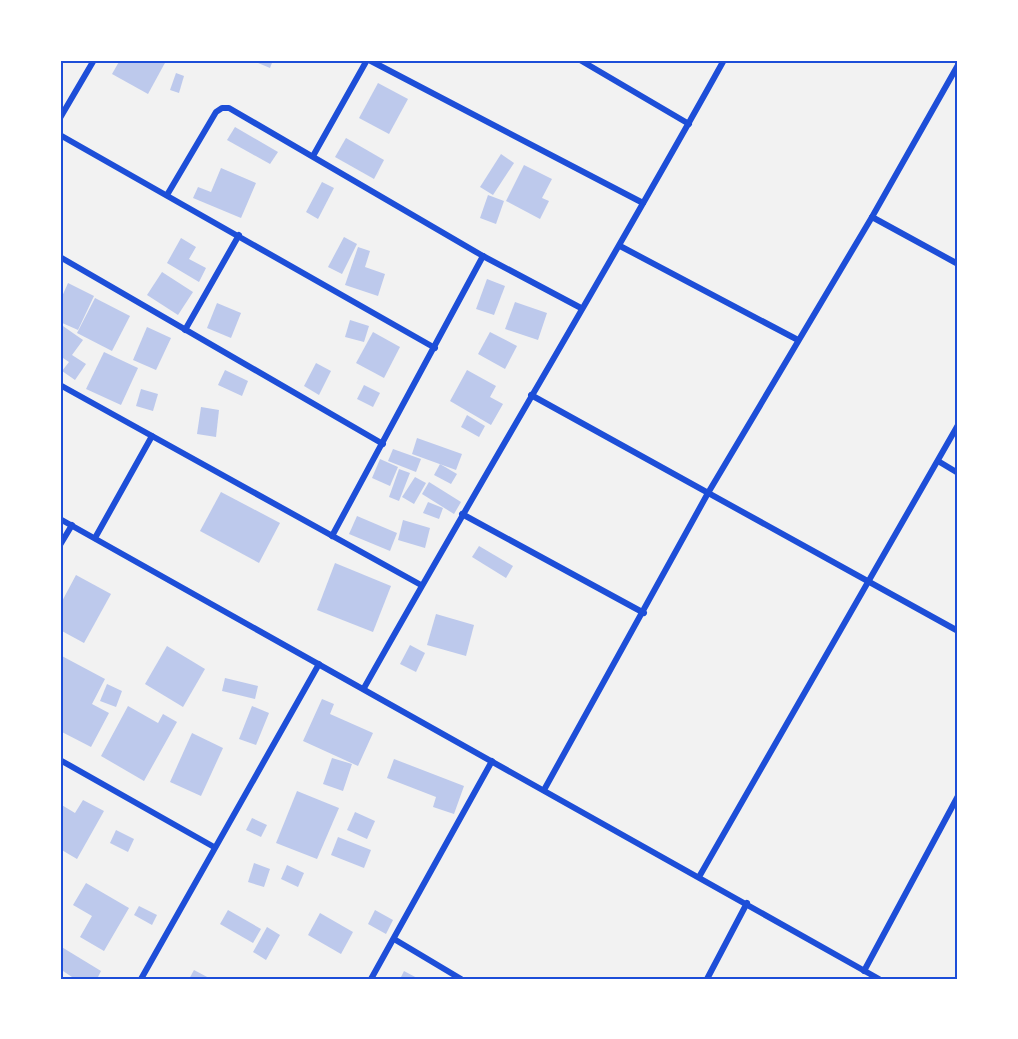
<svg xmlns="http://www.w3.org/2000/svg" width="1018" height="1039" font-family="'Fira Sans Condensed',sans-serif">
<rect width="100%" height="100%" fill="#f2f2f2"/>
<g fill="#bdc9ec">
<path d="M120,60H164L166,61L148,94L112,74Z"/>
<path d="M251,60H273L270,68Z"/>
<path d="M176,73L184,76L179,93L170,90Z"/>
<path d="M378,83L408,99L389,134L359,118Z"/>
<path d="M235,127L278,152L270,164L227,140Z"/>
<path d="M346,138L384,160L374,179L335,157Z"/>
<path d="M501,154L514,163L493,195L480,187Z"/>
<path d="M524,165L552,179L542,198L549,201L540,219L506,201Z"/>
<path d="M221,168L256,183L241,218L193,198L198,187L211,192Z"/>
<path d="M322,182L334,188L318,219L306,212Z"/>
<path d="M488,195L504,201L496,224L480,218Z"/>
<path d="M344,237L357,244L342,274L328,267Z"/>
<path d="M181,238L196,247L189,259L206,268L199,282L167,263Z"/>
<path d="M358,247L370,251L365,267L385,274L378,296L345,285Z"/>
<path d="M162,272L193,292L178,315L147,295Z"/>
<path d="M487,279L505,286L494,315L476,309Z"/>
<path d="M68,283L94,296L78,330L60,322V301Z"/>
<path d="M95,298L130,316L112,351L77,333Z"/>
<path d="M515,302L547,313L538,340L505,329Z"/>
<path d="M217,303L241,313L231,338L207,328Z"/>
<path d="M350,320L369,326L364,342L345,337Z"/>
<path d="M60,324L83,340L72,355L86,364L75,380L62,371L69,362L60,356Z"/>
<path d="M147,327L171,338L156,370L133,360Z"/>
<path d="M373,332L400,347L384,378L356,363Z"/>
<path d="M490,332L517,346L505,369L478,354Z"/>
<path d="M104,352L138,368L121,405L86,389Z"/>
<path d="M316,363L331,371L319,395L304,386Z"/>
<path d="M225,370L248,381L242,396L218,385Z"/>
<path d="M467,370L496,386L490,397L503,404L491,425L450,401Z"/>
<path d="M364,385L380,393L373,407L357,399Z"/>
<path d="M141,389L158,394L153,411L136,406Z"/>
<path d="M201,407L219,410L216,437L197,434Z"/>
<path d="M467,415L485,426L479,437L461,427Z"/>
<path d="M417,438L462,454L456,470L412,454Z"/>
<path d="M393,449L421,459L416,472L388,461Z"/>
<path d="M380,459L398,467L390,486L372,478Z"/>
<path d="M440,464L457,474L451,484L434,475Z"/>
<path d="M399,469L410,473L399,501L389,497Z"/>
<path d="M415,477L426,483L414,504L402,497Z"/>
<path d="M429,482L461,502L454,514L422,494Z"/>
<path d="M221,492L280,523L259,563L200,531Z"/>
<path d="M428,502L443,508L439,519L423,513Z"/>
<path d="M357,516L397,533L390,551L349,534Z"/>
<path d="M403,520L430,528L425,548L398,540Z"/>
<path d="M479,546L513,566L506,578L472,557Z"/>
<path d="M335,563L391,586L373,632L317,610Z"/>
<path d="M76,575L111,594L84,643L60,630V605Z"/>
<path d="M436,614L474,625L466,656L427,645Z"/>
<path d="M410,645L425,653L416,672L400,664Z"/>
<path d="M167,646L205,669L183,707L145,684Z"/>
<path d="M60,655L105,679L92,704L109,713L91,747L60,731Z"/>
<path d="M225,678L258,686L255,699L222,691Z"/>
<path d="M107,684L122,691L116,707L100,701Z"/>
<path d="M322,699L334,704L330,714L373,733L358,766L303,741Z"/>
<path d="M128,706L158,723L163,714L177,722L144,781L101,756Z"/>
<path d="M252,706L269,713L256,745L239,739Z"/>
<path d="M192,733L223,748L201,796L170,782Z"/>
<path d="M332,758L352,764L343,791L323,784Z"/>
<path d="M394,759L464,786L454,814L433,807L436,797L387,778Z"/>
<path d="M297,791L339,808L317,859L276,843Z"/>
<path d="M83,800L104,811L77,859L60,849V804L75,813Z"/>
<path d="M355,812L375,821L367,839L347,830Z"/>
<path d="M252,818L267,825L261,837L246,830Z"/>
<path d="M116,830L134,839L128,852L110,843Z"/>
<path d="M338,837L371,850L364,868L331,855Z"/>
<path d="M254,863L270,869L264,887L248,882Z"/>
<path d="M287,865L304,873L298,887L281,879Z"/>
<path d="M86,883L129,908L104,951L80,937L92,916L73,905Z"/>
<path d="M139,906L157,915L152,925L134,915Z"/>
<path d="M228,910L261,929L253,943L220,924Z"/>
<path d="M375,910L393,920L386,934L368,924Z"/>
<path d="M320,913L353,932L341,954L308,935Z"/>
<path d="M267,927L280,935L266,960L253,952Z"/>
<path d="M60,946L101,971L97,979H75L60,969Z"/>
<path d="M194,970L211,979H189Z"/>
<path d="M404,971L419,979H400Z"/>
</g>
<g fill="none" stroke-linecap="round" stroke-linejoin="round">
<g stroke="#1d4ed8" stroke-width="6">
<path d="M369,60L643,203"/>
<path d="M580,60L689,124"/>
<path d="M60,118L94,60"/>
<path d="M60,135L435,348"/>
<path d="M313,156L367,60"/>
<path d="M167,195L216,112L222,108H229L483,256L581,308"/>
<path d="M872,217L958,264"/>
<path d="M620,246L798,340"/>
<path d="M60,257L383,444"/>
<path d="M185,330L239,235"/>
<path d="M60,385L421,585"/>
<path d="M531,395L958,631"/>
<path d="M938,461L958,473"/>
<path d="M462,514L644,613"/>
<path d="M60,519L879,979"/>
<path d="M332,536L483,256"/>
<path d="M95,538L152,436"/>
<path d="M60,545L72,525"/>
<path d="M364,688C482,478 607,271 724,60"/>
<path d="M60,760L214,847"/>
<path d="M544,790L708,493L872,217L958,65"/>
<path d="M699,877L958,425"/>
<path d="M394,939L461,979"/>
<path d="M864,971L958,796"/>
<path d="M141,979L319,664"/>
<path d="M371,979L492,761"/>
<path d="M707,979L747,903"/>
</g>
</g>
<rect width="1018" height="1039" fill="none" stroke="#ffffff" stroke-width="123"/>
<rect x="62" y="62" width="894" height="916" fill="none" stroke="#1d4ed8" stroke-width="2"/>
</svg>
